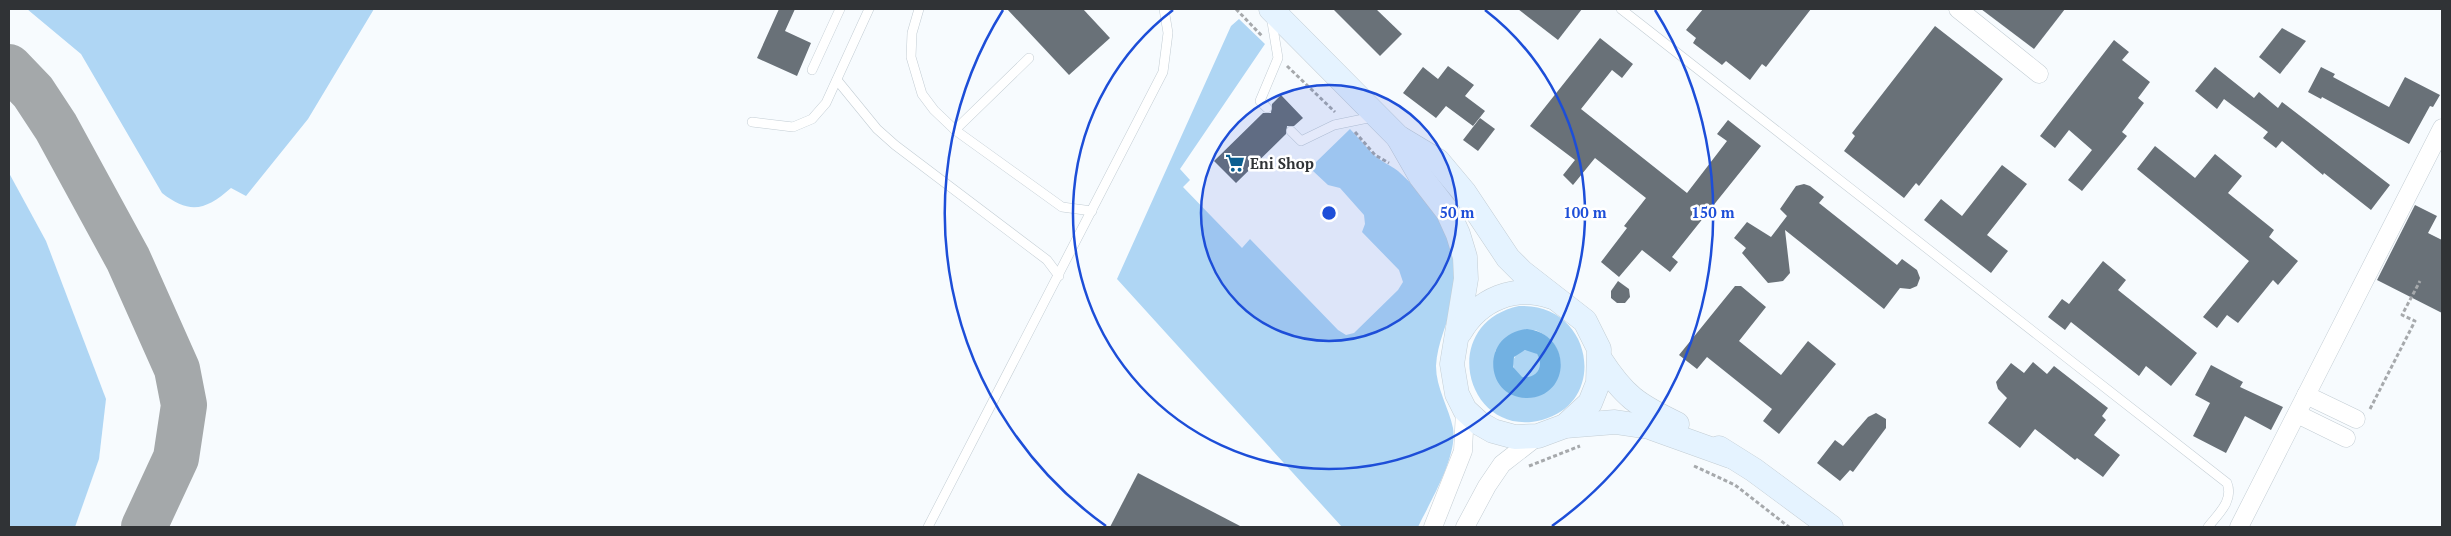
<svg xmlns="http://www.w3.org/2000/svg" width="2451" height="536" font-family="'PT Serif',serif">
<rect width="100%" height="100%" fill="#f7fbfe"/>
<g fill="#afd6f4" fill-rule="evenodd">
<path d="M27,9H374L308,119L246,196L231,188C206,210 190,215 162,193L81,54Z"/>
<path d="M1239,19L1265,44L1180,169L1190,180L1183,187L1242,248L1250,239L1338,330L1346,335L1354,333L1398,290L1403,282L1399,270L1362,232L1365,224L1364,215L1340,188L1328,185L1313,171L1314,164L1350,129C1358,137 1365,146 1373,154C1380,161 1390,165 1398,171C1435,204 1463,248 1453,300C1448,323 1437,343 1436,366C1436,388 1449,408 1453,428C1458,456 1430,502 1418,527H1342L1117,279L1231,26Z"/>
<path d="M9,173L46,241L106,399L99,459L75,527H9Z"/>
<path d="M1519,306C1592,302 1610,402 1542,420C1466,440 1436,324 1519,306ZM1535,330C1568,342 1569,384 1536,396L1495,351Z"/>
<circle cx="1527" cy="364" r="14"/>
</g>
<path fill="#72b1e2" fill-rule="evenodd" d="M1527,329C1573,334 1571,397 1527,398C1484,398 1480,334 1527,329ZM1525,350L1537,354C1545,367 1536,379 1522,377L1513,367L1514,357Z"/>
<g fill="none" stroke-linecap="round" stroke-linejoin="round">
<path stroke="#a4a8aa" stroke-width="46" d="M9,67L33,92L56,127L128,259L177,369L184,405L176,458L144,527"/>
</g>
<g fill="#697178">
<path d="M779,9H795L785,31L811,43L797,76L757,58Z"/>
<path d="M1007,9H1083L1110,38L1069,75Z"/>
<path d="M1333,9H1376L1402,34L1380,56Z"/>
<path d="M1518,9H1582L1558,40Z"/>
<path d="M1703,9H1811L1766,67L1762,64L1750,80L1726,61L1722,65L1693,43L1696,38L1686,30Z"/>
<path d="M1981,9H2065L2034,49Z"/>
<path d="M1935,26L2003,79L1919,186L1916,183L1904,198L1844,151L1855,136L1852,133Z"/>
<path d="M2282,28L2306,41L2280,74L2259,57Z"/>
<path d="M1600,38L1633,64L1622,78L1612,70L1581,109L1687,193L1727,141L1717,134L1728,120L1761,146L1672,257L1678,262L1670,272L1642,250L1619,277L1601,262L1627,228L1624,226L1646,198L1595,158L1573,185L1563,175L1575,160L1530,126Z"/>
<path d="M2114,40L2129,52L2122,60L2150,82L2138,98L2144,103L2122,132L2127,136L2082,191L2068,180L2092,150L2069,130L2055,148L2040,136Z"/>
<path d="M1448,66L1474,85L1465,96L1485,111L1473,126L1446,106L1436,118L1403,93L1423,67L1438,79Z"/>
<path d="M2215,67L2254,98L2259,92L2278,108L2282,102L2390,185L2371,210L2324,173L2323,175L2282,141L2276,148L2263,138L2268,132L2224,99L2217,109L2195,91Z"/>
<path d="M2321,67L2335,74L2333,77L2389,107L2405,77L2440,95L2433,107L2430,106L2409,144L2322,97L2321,99L2308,92Z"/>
<path d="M1281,95L1303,118L1294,126H1287L1286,134L1236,183L1214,161L1263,113H1271L1272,104Z"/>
<path d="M1480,118L1495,129L1478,151L1463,140Z"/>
<path d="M2155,146L2195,178L2215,154L2242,176L2228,193L2274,230L2269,237L2298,261L2278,285L2273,280L2238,323L2227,315L2217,328L2203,317L2249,261L2137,169Z"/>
<path d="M2002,165L2027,184L1987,235L2008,251L1991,273L1924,220L1941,199L1962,216Z"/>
<path d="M1804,184L1810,186L1824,197L1819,203L1897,265L1902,259L1917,270L1920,278L1917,286L1910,289L1900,288L1884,309L1785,230L1790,273L1783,281L1768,283L1742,253L1746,248L1734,238L1747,222L1771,237L1787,216L1780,209L1796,186Z"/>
<path d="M2415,205L2437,216L2428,233L2442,240V313L2377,280Z"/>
<path d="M2103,261L2126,280L2118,290L2197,353L2171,386L2146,366L2139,376L2071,322L2065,330L2048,317L2062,299L2069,304Z"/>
<path d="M1618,281L1629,289L1630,297L1625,303H1617L1611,298V291Z"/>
<path d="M1735,286H1741L1766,307L1739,341L1781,375L1808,341L1836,364L1779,434L1763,421L1772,409L1707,357L1697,369L1679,355Z"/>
<path d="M2033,362L2047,374L2054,366L2108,408L2102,416L2106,420L2094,435L2120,455L2103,477L2077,458L2075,460L2035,429L2020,448L1988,423L2007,398L1998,389L1996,382L2011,363L2024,373Z"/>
<path d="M2211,365L2243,382L2240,387L2283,407L2271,430L2245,416L2226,453L2193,436L2210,403L2195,395Z"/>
<path d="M1876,413L1886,419V428L1853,472L1850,470L1840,481L1817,463L1835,440L1843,446L1868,417Z"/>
<path d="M1138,473L1242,527H1110Z"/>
</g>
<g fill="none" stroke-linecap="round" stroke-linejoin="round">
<g stroke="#c3cdd4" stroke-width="10">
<g id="lane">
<path d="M919,9L912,33L911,57L922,94L934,110L955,130L1062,207L1092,211"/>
<path d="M1621,9L2227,483C2234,501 2218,514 2208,527"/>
<path d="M812,70L840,9"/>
<path d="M837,80L877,129L895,145L1047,260L1059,276"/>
<path d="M1267,108L1260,101L1278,58L1271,16"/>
<path d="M752,122L793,127L812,119L826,103L869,9"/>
<path d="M955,130L1029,58"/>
<path d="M1291,131L1301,141L1334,125L1373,117"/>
<path d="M928,527L1163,72L1168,33L1164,9"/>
</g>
</g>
<g stroke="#c3cdd4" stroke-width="19">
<g id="street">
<path d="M1958,9L2039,74"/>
<path d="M2306,395L2356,419"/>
<path d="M2297,414L2346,438"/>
<path d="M1433,527L1463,451L1465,410"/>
<path d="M1465,527L1487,486L1502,464L1538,436"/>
<path d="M2239,527L2442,128"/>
</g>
</g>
<g stroke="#c3cdd4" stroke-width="25">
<g id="secondary">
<path d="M1271,9L1398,137L1438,161L1464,192L1508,258L1522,272L1585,321L1599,349L1598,383L1590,403L1565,426"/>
<path d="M1398,137L1421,177L1448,212L1458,234L1465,257L1466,279L1452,364L1457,394L1465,410L1479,423L1493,431L1515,437L1538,436L1565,426L1615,422L1649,427L1730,456"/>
<path d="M1460,332C1479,299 1515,284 1552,297"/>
<path d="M1600,359C1624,396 1637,405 1677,424"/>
<path d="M1719,448L1754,470L1831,527"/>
</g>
</g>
<g stroke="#a6a9ac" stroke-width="3" stroke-dasharray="4 2.5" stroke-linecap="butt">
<path d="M1236,9L1262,36"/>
<path d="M1287,66L1335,112"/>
<path d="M1355,132L1375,155L1389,163"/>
<path d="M2370,409L2415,321L2402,315L2420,281"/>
<path d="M1529,466L1580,446"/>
<path d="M1694,466L1735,485L1789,527"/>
</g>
<use href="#lane" stroke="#fff" stroke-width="9"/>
<use href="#street" stroke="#fff" stroke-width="18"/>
<use href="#secondary" stroke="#e5f3ff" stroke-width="24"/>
</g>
<circle cx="1329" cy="213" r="128" fill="#1d4ed8" fill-opacity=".12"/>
<g fill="none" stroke="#1d4ed8" stroke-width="2.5">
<circle cx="1329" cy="213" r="128"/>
<path d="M1485 10A256 256 0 1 1 1173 10"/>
<path d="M1106 526A384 384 0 0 1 1003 10M1655 10A384 384 0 0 1 1552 526"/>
</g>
<defs>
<g id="supermarket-bare" transform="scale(1.5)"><path d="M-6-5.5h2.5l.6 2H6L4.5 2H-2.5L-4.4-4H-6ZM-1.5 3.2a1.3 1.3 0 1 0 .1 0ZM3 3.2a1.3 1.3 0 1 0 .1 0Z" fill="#0c5f91" stroke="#fff" stroke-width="2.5" paint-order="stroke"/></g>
</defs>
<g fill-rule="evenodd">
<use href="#supermarket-bare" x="1235" y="163"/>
</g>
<g text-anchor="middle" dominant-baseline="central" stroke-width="5" stroke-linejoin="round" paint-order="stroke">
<g font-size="15" font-weight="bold" fill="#303336" stroke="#fff" text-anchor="start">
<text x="1250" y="163">Eni Shop</text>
</g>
</g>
<circle cx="1329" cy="213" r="8" fill="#1d4ed8" stroke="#fff" stroke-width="2.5"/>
<g font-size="15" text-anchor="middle" font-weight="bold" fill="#1d4ed8" stroke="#fff" stroke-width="5" stroke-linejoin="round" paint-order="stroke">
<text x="1457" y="218">50 m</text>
<text x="1585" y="218">100 m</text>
<text x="1713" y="218">150 m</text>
</g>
<rect width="2451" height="536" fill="none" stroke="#303336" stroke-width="20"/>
</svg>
